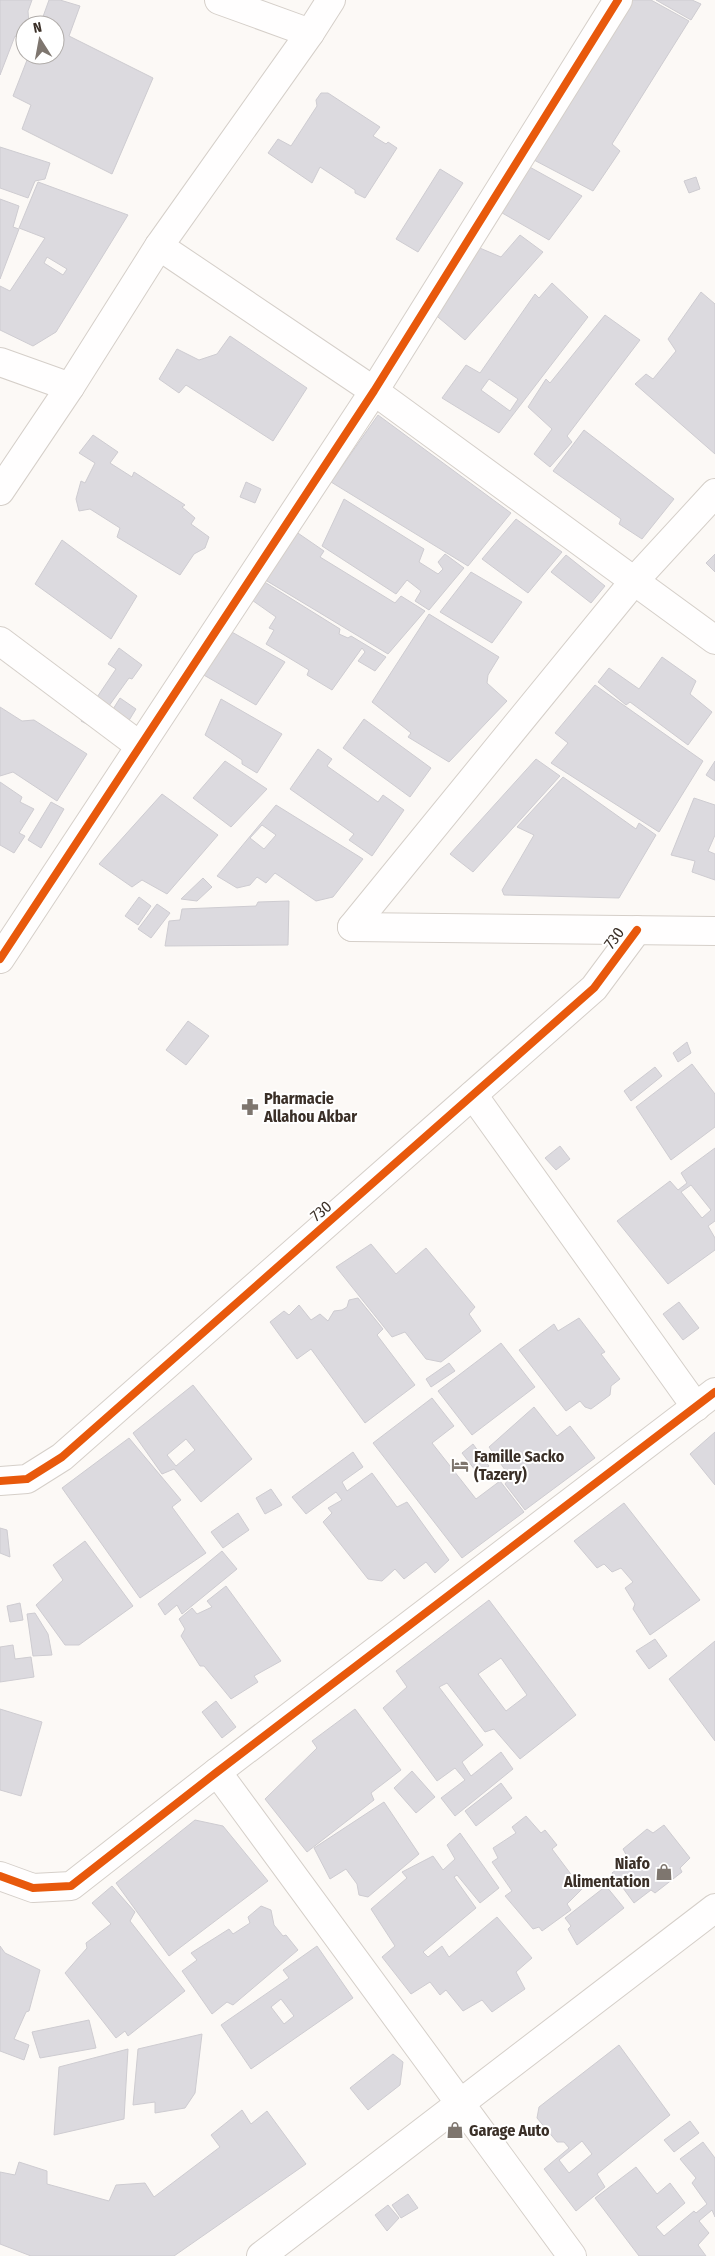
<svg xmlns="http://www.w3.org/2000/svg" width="715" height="2256" font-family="'Fira Sans Condensed',sans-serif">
<rect width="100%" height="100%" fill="#fcf9f6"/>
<g fill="#dcdadf" stroke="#ceccd1" fill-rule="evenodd">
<path d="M0,0H32L28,11L29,25H25V41L15,36L0,75Z"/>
<path d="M49,0H60L80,6L69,36L153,78L112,174L22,129L31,105L13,96L29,55H55V25H40Z"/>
<path d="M630,0H651L689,21L612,144L620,151L593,191L534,160Z"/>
<path d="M656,0H692L701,4L691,20Z"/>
<path d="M321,93H328L380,127L373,136L386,144L388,142L397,148L365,198L355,193V190L320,167L312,183L268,153L278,139L291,146L317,106L316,100Z"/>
<path d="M0,147L50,163L45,179L35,181L28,198L0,188Z"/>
<path d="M526,165L582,196L549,240L497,210Z"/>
<path d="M440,169L463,183L418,252L396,239Z"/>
<path d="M696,177L700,189L689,193L684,181Z"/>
<path d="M38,182L128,215L56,332L33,346L0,330V286L10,291L45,238L19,228ZM47,257L67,269L63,275L44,263Z"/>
<path d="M0,199L19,206L13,227L19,229L0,279Z"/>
<path d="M520,235L543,252L465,340L432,312L475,246L501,257Z"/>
<path d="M552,283L588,317L499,433L442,398L466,365L480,373L535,294L539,298ZM489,379L518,399L510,411L481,390Z"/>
<path d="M701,292L715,304V454L635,384L646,374L653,379L676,351L668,339Z"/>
<path d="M605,315L640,340L567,436L572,442L550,467L534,454L552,429L528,407L546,379L550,383Z"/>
<path d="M230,336L307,388L273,441L186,385L179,393L159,379L177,349L199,360L217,354Z"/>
<path d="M378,415L511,513L468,566L331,482Z"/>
<path d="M584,430L674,499L642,539L619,524L621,519L553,471Z"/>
<path d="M93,435L118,452L110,463L132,477L134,472L185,505L182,507L195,518L191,524L209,537L205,548L194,554L180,575L117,537L120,528L90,509L79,511L76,499L81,481L85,483L95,463L79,453Z"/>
<path d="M246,482L261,489L255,503L240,497Z"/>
<path d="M344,499L424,549L419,562L438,574L443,569L438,562L445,554L464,568L429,610L415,601L421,591L407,580L396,594L322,546Z"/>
<path d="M516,519L562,552L528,593L482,559Z"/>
<path d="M292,529L324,551L320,557L395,603L401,596L425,611L388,654L262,578Z"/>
<path d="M62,540L137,596L111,639L35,584Z"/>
<path d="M715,554V572L706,563Z"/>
<path d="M566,555L605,586L591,603L551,572Z"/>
<path d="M471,572L522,602L492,643L440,612Z"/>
<path d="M263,581L340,629L339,634L348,638L351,636L386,657L375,671L358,661L365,652L362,648L332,690L307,675L309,670L266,644L274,630L269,628L276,617L249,598Z"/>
<path d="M429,614L499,657L488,675L487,683L507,701L449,762L408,737L411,733L372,702Z"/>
<path d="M230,631L285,662L256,705L202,674Z"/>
<path d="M119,648L142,665L132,679L129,678L106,710L110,714L120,698L136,709L117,740L81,721L116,669L108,664Z"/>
<path d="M662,657L696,681L690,694L712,712L688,745L630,702L626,705L598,682L609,668L639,689Z"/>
<path d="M595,685L703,761L659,832L551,763L568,743L555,733Z"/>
<path d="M221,699L282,734L257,773L242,764V760L205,735Z"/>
<path d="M0,707L22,721L34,720L87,754L57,801L13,772L0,776Z"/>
<path d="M364,719L431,768L410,797L343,748Z"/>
<path d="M318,749L332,759L327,766L378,802L383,795L404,810L372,856L349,840L354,834L290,789Z"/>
<path d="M536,759L560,776L473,872L450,854Z"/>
<path d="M225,761L267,789L231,827L193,798Z"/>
<path d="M715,761V781L706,775Z"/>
<path d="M563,777L636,829L639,823L656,835L619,898L504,895L502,890L534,835L517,827Z"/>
<path d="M0,782L22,797L20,802L34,809L19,833L25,836L14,853L0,845Z"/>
<path d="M162,794L218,835L167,894L142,880L132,887L99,864Z"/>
<path d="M694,798L715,805V835L708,851L715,854V880L692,872L695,861L671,855Z"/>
<path d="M51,802L64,809L41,848L28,840Z"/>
<path d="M276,805L363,859L333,897L316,901L275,873L266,883L257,877L250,885L237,888L217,876ZM262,825L276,835L264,849L250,838Z"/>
<path d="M203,878L212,887L197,901L181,899Z"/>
<path d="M139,897L151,906L138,925L125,916Z"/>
<path d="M289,901L288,945L165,946L169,921L180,920L182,909L256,906L258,902Z"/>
<path d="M157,904L170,913L151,938L138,929Z"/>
<path d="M188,1021L209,1036L186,1065L166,1050Z"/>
<path d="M687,1042L691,1053L678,1062L673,1053Z"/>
<path d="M692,1064L715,1094V1127L671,1160L636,1107Z"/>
<path d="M655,1067L662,1076L631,1101L624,1091Z"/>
<path d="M560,1146L570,1159L556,1170L545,1158Z"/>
<path d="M715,1148V1221L708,1226L715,1238V1250L668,1284L617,1221L670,1181L678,1190L687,1183L681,1173ZM691,1185L711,1210L702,1218L681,1192Z"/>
<path d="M371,1244L396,1274L426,1248L475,1307L469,1314L481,1331L441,1362L426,1359L405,1332L392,1337L336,1267Z"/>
<path d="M358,1298L383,1329L377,1335L415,1385L365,1423L311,1349L297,1359L270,1322L284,1311L289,1315L299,1305L311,1320L320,1314L328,1321L334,1311L342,1310L347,1307L349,1300Z"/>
<path d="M679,1302L699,1328L683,1340L663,1314Z"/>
<path d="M579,1318L605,1352L601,1354L620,1379L611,1386L610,1395L591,1409L585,1407L580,1401L566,1411L519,1350L554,1324L558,1331Z"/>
<path d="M501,1343L535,1387L472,1435L438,1391Z"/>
<path d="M449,1363L455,1371L431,1387L426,1379Z"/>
<path d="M193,1385L252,1459L201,1502L174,1469L162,1474L133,1433ZM186,1439L195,1450L176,1466L167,1455Z"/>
<path d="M432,1398L454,1426L432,1443L476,1499L500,1481L524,1512L462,1558L373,1443Z"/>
<path d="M534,1407L557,1436L570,1426L595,1458L525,1510L505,1484L510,1477L489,1447Z"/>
<path d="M715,1432V1485L690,1454Z"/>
<path d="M129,1438L181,1500L172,1507L206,1553L140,1598L62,1488Z"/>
<path d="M473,1444L489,1466L478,1474L462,1453Z"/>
<path d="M353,1452L363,1467L342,1482L347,1491L372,1473L397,1507L407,1502L449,1560L435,1573L426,1562L404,1579L395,1569L382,1581L368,1579L323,1522L332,1513L328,1508L342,1500L336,1492L306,1514L292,1497Z"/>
<path d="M271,1489L282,1505L265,1514L256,1498Z"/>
<path d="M624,1503L700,1600L650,1635L633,1609L635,1604L625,1588L633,1582L621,1568L612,1572L604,1564L597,1568L574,1541Z"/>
<path d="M238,1513L249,1530L223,1548L211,1532Z"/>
<path d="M0,1528L7,1530L10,1557L0,1553Z"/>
<path d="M85,1541L133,1606L79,1645H65L36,1605L63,1580L53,1565Z"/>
<path d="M222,1551L237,1569L182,1614L177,1605L165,1615L158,1604Z"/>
<path d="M226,1586L281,1661L254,1676L258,1682L231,1699L204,1666H200L181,1636L185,1629L179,1619L192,1608L197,1614L212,1607L207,1601Z"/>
<path d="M489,1600L576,1715L520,1759L494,1729L485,1732L447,1683L439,1687L483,1745L462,1762L471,1776L501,1752L513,1769L455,1816L441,1798L465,1780L455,1768L437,1781L383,1708L407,1687L396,1671ZM501,1658L527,1695L506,1711L478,1674Z"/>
<path d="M20,1603L23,1620L10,1622L7,1606Z"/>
<path d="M35,1613L48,1634L52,1655L33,1656L27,1614Z"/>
<path d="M655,1639L667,1656L649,1669L636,1651Z"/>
<path d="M715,1641V1741L669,1679Z"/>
<path d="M13,1645L15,1659L31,1657L34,1677L0,1682V1647Z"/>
<path d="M216,1701L236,1727L222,1738L202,1712Z"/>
<path d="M0,1709L42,1722L21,1796L0,1790Z"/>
<path d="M355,1709L401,1770L371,1793L374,1800L307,1852L265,1799L317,1748L312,1741Z"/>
<path d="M412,1771L435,1797L416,1813L394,1788Z"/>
<path d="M501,1783L512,1798L476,1826L465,1811Z"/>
<path d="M384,1802L419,1854L368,1897L359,1895L357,1884L346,1869L330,1879L314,1848Z"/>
<path d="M526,1816L541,1833L545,1830L557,1845L552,1849L582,1889L567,1904L571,1910L542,1931L539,1927L533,1929L505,1896L512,1891L492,1862L498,1858L493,1848L516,1833L512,1827Z"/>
<path d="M195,1820L223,1826L268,1881L169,1956L116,1883Z"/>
<path d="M664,1825L690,1858L680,1868L682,1872L655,1893L651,1890L634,1903L612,1873L629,1860L623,1849L647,1829L653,1833Z"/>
<path d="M460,1833L499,1888L480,1903L457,1875L454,1877L476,1908L423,1952L428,1957L442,1946L449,1957L497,1917L532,1958L516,1972L525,1989L492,2012L482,2000L463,2011L446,1990L440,1995L430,1982L411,1994L382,1957L395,1946L371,1909L407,1878L402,1872L433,1856L443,1870L455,1859L447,1845Z"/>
<path d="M112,1886L135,1912L130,1921L185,1991L128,2036L125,2031L116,2038L65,1973L87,1948L86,1943L111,1924L92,1903Z"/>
<path d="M606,1886L624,1908L577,1945L568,1929L571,1926L565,1918Z"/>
<path d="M261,1906L271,1910L274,1925L283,1936L286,1935L298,1950L233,2005L227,2002L212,2014L182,1971L197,1960L191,1953L229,1929L233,1934L250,1923L248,1917Z"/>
<path d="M0,1946L5,1953L40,1970L29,2011L26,2012L14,2039L29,2045L24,2060L0,2051Z"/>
<path d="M317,1946L353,1998L251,2069L221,2025L289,1978L283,1970ZM281,1999L294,2016L284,2024L271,2007Z"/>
<path d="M89,2020L96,2048L40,2058L32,2032Z"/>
<path d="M202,2034L195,2093L185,2108L155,2113V2102L133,2105L138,2049Z"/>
<path d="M619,2045L670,2115L597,2174L605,2187L576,2211L544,2169L569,2148L564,2142H557L537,2118L539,2107ZM582,2141L592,2154L569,2173L559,2160Z"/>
<path d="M128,2049L124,2119L54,2135L59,2067Z"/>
<path d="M393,2054L403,2062L400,2085L368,2110L350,2088Z"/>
<path d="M242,2110L251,2124L267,2111L306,2164L174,2256H31L0,2244V2172L15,2175L19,2162L47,2171V2184L109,2201L116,2185L145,2183L154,2197L220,2147L211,2135Z"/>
<path d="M690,2121L699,2133L674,2152L664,2140Z"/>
<path d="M703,2142L715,2158V2217L712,2210L699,2221L709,2233L698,2245L706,2256H639L595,2198L636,2167L657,2194L670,2183L685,2203L656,2227L664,2236L694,2211L696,2213L707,2204L692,2183L696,2178L680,2159Z"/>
<path d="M408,2194L418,2208L401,2218L392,2205Z"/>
<path d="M388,2205L399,2218L387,2231L375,2215Z"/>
</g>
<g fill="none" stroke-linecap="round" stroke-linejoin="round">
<g stroke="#d5cfc9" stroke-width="30">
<g id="minor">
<path d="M219,0L310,33"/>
<path d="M159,246L374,391L715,640"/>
<path d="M0,362L70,387"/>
<path d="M0,491L70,387L159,246L310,33L331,0"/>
<path d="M0,641L140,746"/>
<path d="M352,927L635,580L715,493"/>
<path d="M352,927L715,931"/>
<path d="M0,959L374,391L618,0"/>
<path d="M473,1095L696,1407"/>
<path d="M0,1481L27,1479L62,1457L594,988L637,930"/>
<path d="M217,1772L572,2256"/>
<path d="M0,1876L33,1888L71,1886L217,1772L715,1392"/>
<path d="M261,2256L715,1908"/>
</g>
</g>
<use href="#minor" stroke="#fffefe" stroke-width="28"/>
<g stroke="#fff" stroke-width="11">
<g id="cycleway">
<path d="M0,959L374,391L618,0"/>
<path d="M0,1481L27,1479L62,1457L594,988L637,930"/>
<path d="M0,1876L33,1888L71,1886L217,1772L715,1392"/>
</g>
</g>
<use href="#cycleway" stroke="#e8590c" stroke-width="8"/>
</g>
<defs>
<g id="pharmacy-bare" transform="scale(1.35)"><path d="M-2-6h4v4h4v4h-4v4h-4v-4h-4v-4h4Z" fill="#7e766f" stroke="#fff" stroke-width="2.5" paint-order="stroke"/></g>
<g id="hotel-bare" transform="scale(1.35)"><path d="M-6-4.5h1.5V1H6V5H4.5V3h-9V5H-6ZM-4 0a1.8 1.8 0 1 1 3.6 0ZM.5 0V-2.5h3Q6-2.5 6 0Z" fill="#7e766f" stroke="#fff" stroke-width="2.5" paint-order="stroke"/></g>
<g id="shop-bare" transform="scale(1.35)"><path d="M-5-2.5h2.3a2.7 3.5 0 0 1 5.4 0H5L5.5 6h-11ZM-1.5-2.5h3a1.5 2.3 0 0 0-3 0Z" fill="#7e766f" stroke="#fff" stroke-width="2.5" paint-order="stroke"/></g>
</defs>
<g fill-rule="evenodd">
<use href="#pharmacy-bare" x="250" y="1107"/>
<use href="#hotel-bare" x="460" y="1465"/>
<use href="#shop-bare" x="664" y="1872"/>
<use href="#shop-bare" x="455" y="2130"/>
</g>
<g text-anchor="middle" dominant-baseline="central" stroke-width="4" stroke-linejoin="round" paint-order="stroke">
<g font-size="16" fill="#3a2f27" stroke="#fff">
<text transform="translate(614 938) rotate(-54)">730</text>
<text transform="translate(321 1211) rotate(-41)">730</text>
</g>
<g font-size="16" font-weight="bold" fill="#3a2f27" stroke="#fff" text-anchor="start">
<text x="264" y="1098">Pharmacie<tspan x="264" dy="18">Allahou Akbar</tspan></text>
<text x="474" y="1456">Famille Sacko<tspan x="474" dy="18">(Tazery)</tspan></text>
<text x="650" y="1863" text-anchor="end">Niafo<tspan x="650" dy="18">Alimentation</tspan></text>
<text x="469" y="2130">Garage Auto</text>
</g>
</g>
<g transform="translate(40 40) rotate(349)"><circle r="24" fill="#ffffff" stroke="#b0aca9"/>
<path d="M0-4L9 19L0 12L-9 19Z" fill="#7e766f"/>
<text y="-8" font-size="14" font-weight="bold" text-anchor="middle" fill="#3a2f27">N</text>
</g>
</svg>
